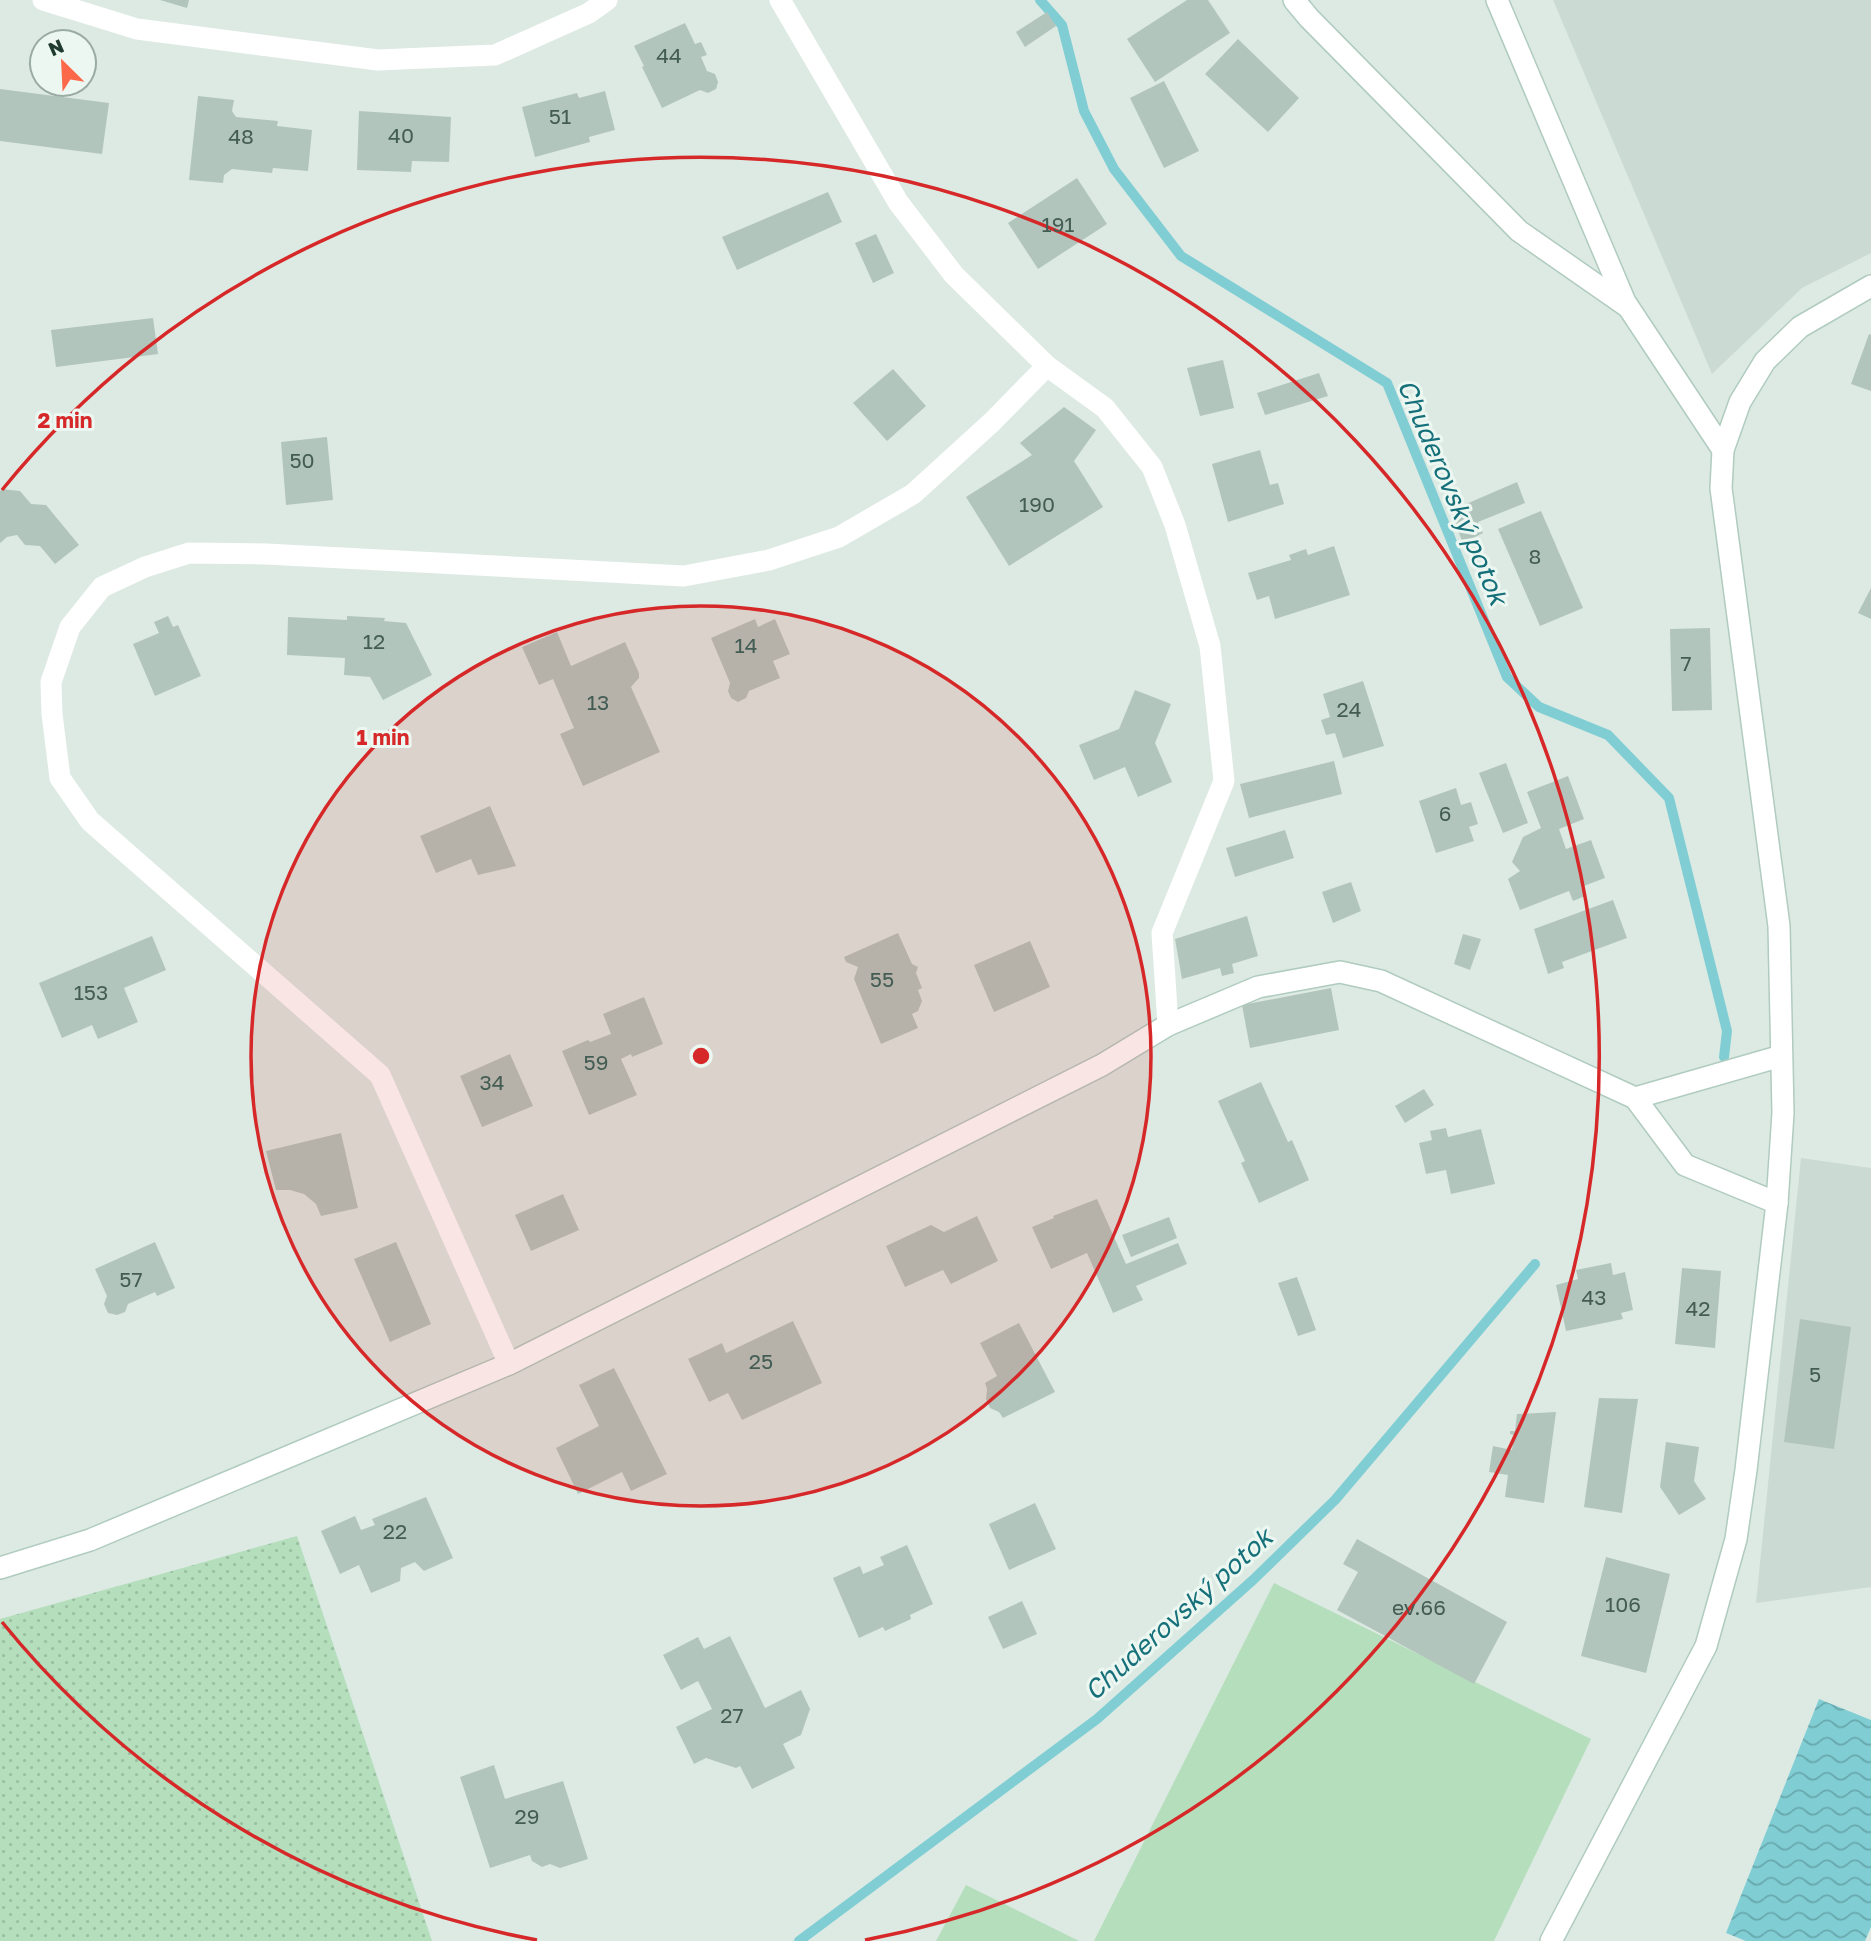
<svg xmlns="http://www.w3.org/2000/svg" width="1871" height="1941" font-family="'Golos Text',sans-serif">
<defs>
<pattern id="grass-dots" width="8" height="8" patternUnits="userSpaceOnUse" patternTransform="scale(1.75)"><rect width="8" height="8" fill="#b4debc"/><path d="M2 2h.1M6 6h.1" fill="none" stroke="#9abfa2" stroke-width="1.8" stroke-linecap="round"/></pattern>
<pattern id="water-waves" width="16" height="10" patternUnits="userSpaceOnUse" patternTransform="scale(1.75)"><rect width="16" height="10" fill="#80ced4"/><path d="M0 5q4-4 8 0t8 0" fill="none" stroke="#68a8ad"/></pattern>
</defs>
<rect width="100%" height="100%" fill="#ddeae3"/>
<g fill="#cbdad2">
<path d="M1553,0H1871V253L1802,288L1712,374Z"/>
<path d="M1801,1158L1871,1168V1587L1756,1603Z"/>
</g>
<path fill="url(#grass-dots)" d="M297,1536L432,1941H0V1619Z"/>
<g fill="#b4debc">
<path d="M1274,1583L1591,1739L1494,1941H1094Z"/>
<path d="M966,1885L1079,1941H936Z"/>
</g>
<path fill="url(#water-waves)" d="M1819,1699L1871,1720V1927L1865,1941H1746L1726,1933Z"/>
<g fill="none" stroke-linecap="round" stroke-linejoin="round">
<g stroke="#80ced4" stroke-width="10">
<path d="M1040,0L1062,25L1084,111L1114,169L1181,256L1387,383L1507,677L1539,707L1608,735L1669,798L1727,1031L1724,1057"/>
<path d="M799,1941L1097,1719L1253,1580L1335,1500L1535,1264"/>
</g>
</g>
<g fill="#b2c5bc">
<path d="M160,0H189L187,8Z"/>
<path d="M1187,0H1208L1230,33L1155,82L1127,39Z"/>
<path d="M1047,12L1056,26L1025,47L1016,32Z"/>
<path d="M685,23L695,44L701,42L707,55L701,57L707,71L715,74L718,82L716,89L708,93L700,90L662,108L642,67L644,66L634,46Z"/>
<path d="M1238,39L1299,98L1268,132L1205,74Z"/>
<path d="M1164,81L1199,151L1164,168L1130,98Z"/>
<path d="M0,89L109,103L102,154L0,141Z"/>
<path d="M605,91L615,130L589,137L590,142L535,157L522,107L577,93L579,98Z"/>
<path d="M198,96L234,100L232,111L236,117L278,121L277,126L312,130L308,171L273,168L272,173L232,169L224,175L223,183L189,180Z"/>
<path d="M359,111L451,117L449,162L412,161L411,172L357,170Z"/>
<path d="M1077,178L1107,224L1038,269L1008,223Z"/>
<path d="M828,192L842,222L737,270L722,237Z"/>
<path d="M876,234L894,273L873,283L855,243Z"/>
<path d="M153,318L158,354L56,367L51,330Z"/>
<path d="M1869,334L1871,335V391L1851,384Z"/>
<path d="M1223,360L1234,408L1200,416L1187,368Z"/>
<path d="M893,369L926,406L887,441L853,403Z"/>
<path d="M1319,373L1328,396L1265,415L1257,393Z"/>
<path d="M1064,407L1096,430L1074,461L1103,507L1009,566L966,497L1032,455L1020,443Z"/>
<path d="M327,437L333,500L286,505L281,442Z"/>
<path d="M1260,450L1270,485L1278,483L1284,504L1228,522L1212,464Z"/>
<path d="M1517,482L1525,503L1478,522L1483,533L1463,543L1450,511Z"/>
<path d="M2,489L20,491L31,504L46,505L79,545L55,564L40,546L25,545L17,535L7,537L0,543V491Z"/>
<path d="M1541,511L1583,608L1540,626L1498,529Z"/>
<path d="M1334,546L1350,595L1275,619L1269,596L1257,600L1248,573L1291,560L1289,555L1306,549L1308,555Z"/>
<path d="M1871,588V619L1858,613Z"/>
<path d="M168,616L173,627L178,625L201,676L155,696L133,644L159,633L154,622Z"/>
<path d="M347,616L385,618L384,621L406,623L432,675L383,700L370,677L344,675L345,658L287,655L288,617L347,620Z"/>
<path d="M755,619L758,627L775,619L790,654L773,661L780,678L749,691L746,698L738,702L731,698L728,691L730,683L711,638Z"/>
<path d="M1710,628L1712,710L1672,711L1670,629Z"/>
<path d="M557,632L571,666L625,642L639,673V678L631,687L660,752L583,786L560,734L574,728L553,679L539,685L522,647Z"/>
<path d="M1363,681L1384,746L1343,758L1335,733L1326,735L1321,720L1330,717L1323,694Z"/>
<path d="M1135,690L1171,704L1155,743L1172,782L1138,797L1125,767L1094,780L1079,745L1119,729Z"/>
<path d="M1334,761L1342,794L1249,818L1240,784Z"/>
<path d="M1506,763L1528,823L1503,833L1479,773Z"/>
<path d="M1568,776L1584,819L1559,829L1566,849L1591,840L1605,878L1581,887L1585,896L1573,901L1569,891L1520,910L1508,879L1520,871L1512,862L1523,837L1541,828L1527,792Z"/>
<path d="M1456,788L1461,805L1471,802L1478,824L1469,827L1474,841L1436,853L1419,801Z"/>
<path d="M490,806L516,866L478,875L471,859L436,873L420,836Z"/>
<path d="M1285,830L1294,858L1235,877L1226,848Z"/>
<path d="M1351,882L1361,911L1333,923L1322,892Z"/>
<path d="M1613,900L1627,938L1562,962L1564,968L1548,974L1534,929Z"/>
<path d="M1247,916L1258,956L1232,964L1234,973L1222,976L1220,968L1182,979L1175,939Z"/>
<path d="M898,933L912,964L918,967L916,973L922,988L918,990L922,1001L918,1011L912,1014L918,1028L881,1044L854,979L858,967L846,962L844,957Z"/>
<path d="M1463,934L1481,939L1470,970L1454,964Z"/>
<path d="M152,936L166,970L124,988L138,1022L98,1039L92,1025L62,1038L39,983Z"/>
<path d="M1030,941L1050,987L994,1012L974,965Z"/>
<path d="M1331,988L1339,1030L1250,1048L1242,1005Z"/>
<path d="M644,997L663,1044L632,1057L631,1054L621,1059L637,1095L589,1115L562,1051L588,1040L590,1042L611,1034L603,1014Z"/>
<path d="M510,1054L533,1106L482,1127L460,1076Z"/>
<path d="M1261,1082L1288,1142L1292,1140L1309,1180L1259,1203L1241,1163L1245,1161L1218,1101Z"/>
<path d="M1424,1089L1434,1105L1405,1123L1395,1106Z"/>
<path d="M1446,1128L1448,1137L1481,1129L1495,1184L1451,1194L1446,1170L1426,1174L1419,1143L1432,1140L1430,1131Z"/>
<path d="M341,1133L358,1208L321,1216L316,1204L304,1194L290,1190H276L266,1151Z"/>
<path d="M563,1194L579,1230L531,1251L515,1215Z"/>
<path d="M1097,1199L1126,1264L1178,1243L1187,1264L1136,1286L1143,1300L1113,1313L1087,1253L1051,1269L1032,1227L1054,1218L1053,1216Z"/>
<path d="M977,1216L998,1261L951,1284L943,1270L905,1287L886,1246L931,1225L944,1232Z"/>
<path d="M1169,1217L1177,1238L1131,1257L1122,1235Z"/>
<path d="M155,1242L175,1288L157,1296L155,1292L128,1304L125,1312L117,1315L108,1313L104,1304L107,1296L95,1269Z"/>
<path d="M396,1242L431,1324L390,1342L354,1259Z"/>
<path d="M1611,1263L1613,1275L1625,1272L1633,1310L1621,1313L1623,1319L1566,1331L1556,1285L1578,1279L1576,1270Z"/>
<path d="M1682,1268L1721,1271L1715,1348L1675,1344Z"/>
<path d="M1297,1277L1316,1330L1298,1336L1278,1283Z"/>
<path d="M1800,1319L1851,1327L1834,1449L1784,1442Z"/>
<path d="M793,1321L822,1383L742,1420L728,1393L709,1402L688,1359L722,1343L726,1353Z"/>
<path d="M1019,1323L1055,1392L1003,1418L999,1412L990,1408L986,1399L987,1389L985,1383L997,1376L980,1343Z"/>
<path d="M614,1368L667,1474L631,1491L622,1472L578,1494L556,1448L599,1426L579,1385Z"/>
<path d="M1599,1398L1638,1399L1622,1513L1584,1507Z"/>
<path d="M1556,1412L1544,1503L1505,1497L1508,1475L1489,1472L1493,1446L1512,1450L1514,1435L1510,1434V1431H1515L1517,1414Z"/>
<path d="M1666,1442L1699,1447L1694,1481L1706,1499L1679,1515L1660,1487Z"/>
<path d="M426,1497L453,1558L424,1571L415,1562L401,1568L400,1581L371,1593L359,1565L340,1574L321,1531L355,1516L361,1530L375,1525L372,1519Z"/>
<path d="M1035,1503L1056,1549L1009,1570L989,1524Z"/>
<path d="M1357,1539L1507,1622L1474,1684L1337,1610L1358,1572L1343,1564Z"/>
<path d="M907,1545L933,1604L910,1615L911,1619L885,1631L883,1627L859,1638L833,1578L860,1566L863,1574L884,1565L880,1557Z"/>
<path d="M1606,1557L1670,1574L1646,1673L1581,1656Z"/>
<path d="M1022,1601L1037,1634L1003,1649L988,1617Z"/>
<path d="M730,1636L765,1708L801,1690L810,1709L801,1735L783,1744L795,1768L752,1789L740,1766L736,1768L706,1758L694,1764L676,1727L712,1709L698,1681L681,1690L663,1655L698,1637L704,1649Z"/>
<path d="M494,1765L505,1799L563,1781L588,1859L560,1868L550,1864L542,1867L532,1861L530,1855L490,1868L460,1777Z"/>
</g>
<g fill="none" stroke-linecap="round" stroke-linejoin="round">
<g stroke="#b0cbbf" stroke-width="24">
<g id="secondary">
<path d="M1294,0L1309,18L1519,231L1628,307"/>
<path d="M1497,0L1625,302L1723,450"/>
<path d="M1635,1098L1685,1165L1777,1203"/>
<path d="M0,1568L90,1540L509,1364L1102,1065L1168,1025L1258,987L1340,972L1381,981L1635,1098L1781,1056"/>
<path d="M1551,1941L1706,1646L1736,1539L1746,1470L1777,1203L1783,1113L1779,926L1721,488L1723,450L1740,402L1765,361L1800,327L1871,286"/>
</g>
</g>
<g stroke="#fff" stroke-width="21">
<path d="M43,0L137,29L378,60L495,55L589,13L607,0"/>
<path d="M780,0L898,202L954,275L1047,366L1105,408L1152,467L1175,525L1210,646L1224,781L1162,933L1168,1025"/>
<path d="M509,1364L380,1075L90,821L60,778L52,714L51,682L70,627L102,587L145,567L189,553L266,554L684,576L769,560L839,537L913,494L992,422L1047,366"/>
</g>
<use href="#secondary" stroke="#fff" stroke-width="21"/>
</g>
<circle cx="701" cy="1056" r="450" fill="#d62828" fill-opacity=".12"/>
<g fill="none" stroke="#d62828" stroke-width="3.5">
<circle cx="701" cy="1056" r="450"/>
<path d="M537 1940A899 899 0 0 1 2 1622M2 490A899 899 0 1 1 865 1940"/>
</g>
<g text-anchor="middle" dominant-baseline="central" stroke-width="6" stroke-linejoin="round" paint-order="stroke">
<g font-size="21" fill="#435d54">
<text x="669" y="55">44</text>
<text x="560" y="116">51</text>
<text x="401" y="135">40</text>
<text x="241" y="136">48</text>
<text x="1058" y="224">191</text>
<text x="302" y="460">50</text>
<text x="1037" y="504">190</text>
<text x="1535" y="556">8</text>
<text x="374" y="641">12</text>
<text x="746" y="645">14</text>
<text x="1686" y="663">7</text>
<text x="598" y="702">13</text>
<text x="1349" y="709">24</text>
<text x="1445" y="813">6</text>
<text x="882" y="979">55</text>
<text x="91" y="992">153</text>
<text x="596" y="1062">59</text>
<text x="492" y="1082">34</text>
<text x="131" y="1279">57</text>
<text x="1594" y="1297">43</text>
<text x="1698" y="1308">42</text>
<text x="761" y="1361">25</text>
<text x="1815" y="1374">5</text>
<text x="395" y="1531">22</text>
<text x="1623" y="1604">106</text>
<text x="1419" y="1607">ev.66</text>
<text x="732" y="1715">27</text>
<text x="527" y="1816">29</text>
</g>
<g font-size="26" font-style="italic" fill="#15707a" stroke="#edf7f1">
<text transform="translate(1453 492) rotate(67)">Chuderovský potok</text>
<text transform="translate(1178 1614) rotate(-42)">Chuderovský potok</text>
</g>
</g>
<circle cx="701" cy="1056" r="10" fill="#d62828" stroke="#edf7f1" stroke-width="3.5"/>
<g font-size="21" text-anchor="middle" font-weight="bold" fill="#d62828" stroke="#edf7f1" stroke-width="6" stroke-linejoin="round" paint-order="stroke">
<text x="65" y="428">2 min</text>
<text x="383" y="745">1 min</text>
</g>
<g transform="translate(63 63) rotate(336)"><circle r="33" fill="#edf7f1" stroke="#9aaba4" stroke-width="2"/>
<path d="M0-5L12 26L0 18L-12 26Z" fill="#fc684a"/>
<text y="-10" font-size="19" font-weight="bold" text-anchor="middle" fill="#1e3a31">N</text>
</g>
</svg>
